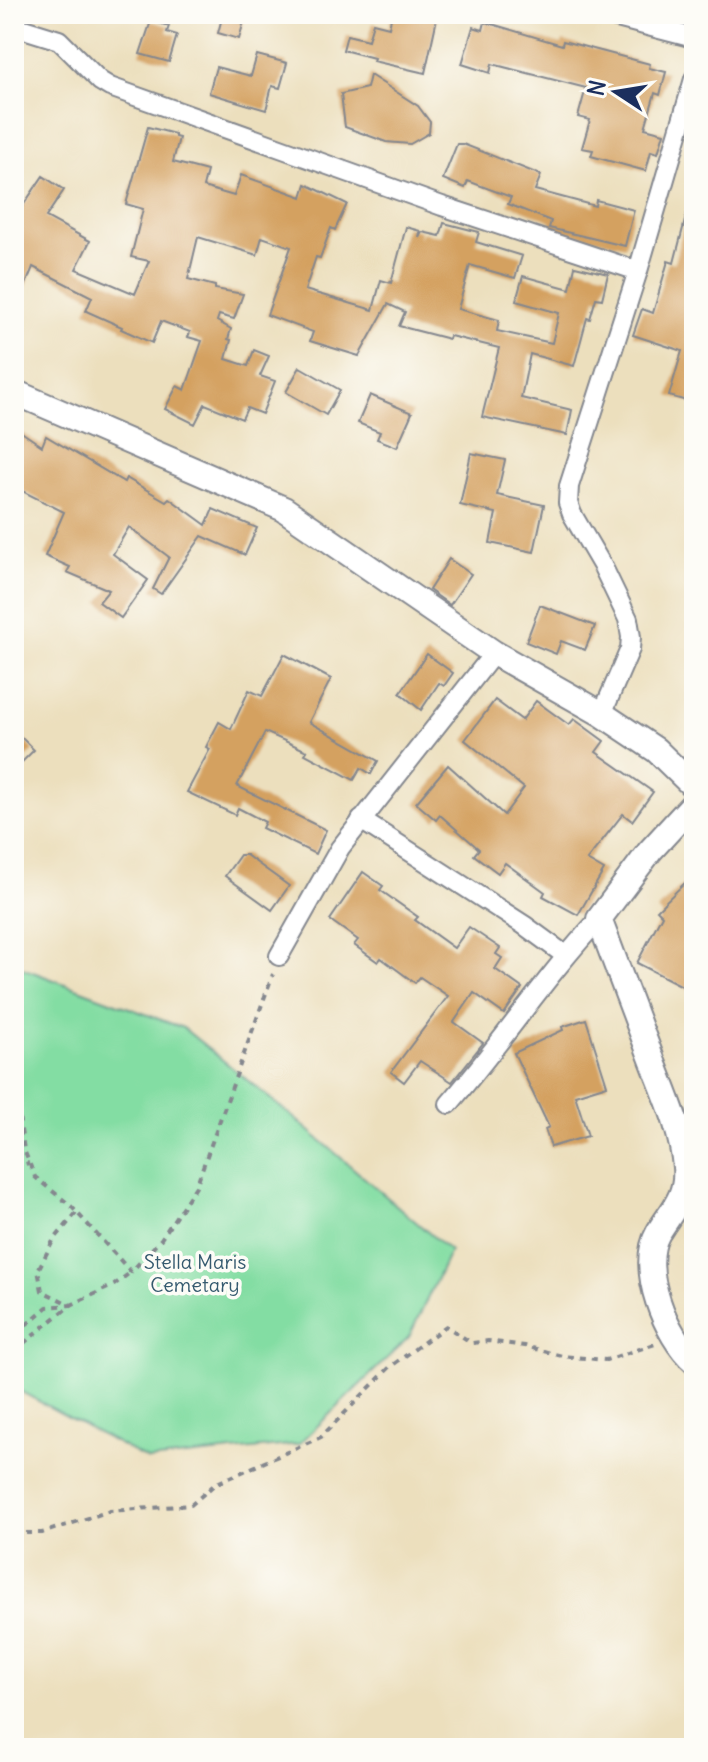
<svg xmlns="http://www.w3.org/2000/svg" width="708" height="1762" font-family="Delius,sans-serif">
<rect width="100%" height="100%" fill="#fdfcf7"/>
<filter id="ink" filterUnits="userSpaceOnUse"><feTurbulence type="fractalNoise" baseFrequency=".0125" numOctaves="2"/><feDisplacementMap in="SourceGraphic" scale="16" xChannelSelector="R" yChannelSelector="G"/><feConvolveMatrix kernelMatrix="1 2 1 2 8 2 1 2 1" color-interpolation-filters="sRGB"/></filter>
<filter id="wash" filterUnits="userSpaceOnUse"><feTurbulence type="fractalNoise" baseFrequency=".006" numOctaves="4" result="noise"/><feDisplacementMap in="SourceGraphic" scale="32" xChannelSelector="R" yChannelSelector="G"/><feGaussianBlur stdDeviation="1.8" result="paint"/><feColorMatrix in="noise" values="0 0 0 0 0 0 0 0 0 0 0 0 0 0 0 0 0 1.4 0 .05"/><feComposite in="paint" operator="in"/></filter>
<g filter="url(#wash)">
<rect width="100%" height="100%" fill="#ecdfbd"/>
<path fill="#83dda3" stroke="#4f8680" stroke-width="2" d="M14,965L183,1028L299,1122L450,1251L409,1337L299,1444L148,1460L14,1388Z"/>
<g id="blocks">
<g fill="#d4a160">
<path d="M223,14H246L239,39L218,33Z"/>
<path d="M392,14H438L425,73L373,61L374,58L343,50L347,35L368,40L373,23L389,27Z"/>
<path d="M151,21L169,26L167,32L177,35L169,62L140,54Z"/>
<path d="M485,22L562,45L563,41L650,64L649,68L666,72L660,95L655,93L645,128L664,133L658,153L651,151L646,171L591,156L593,150L582,148L590,120L578,117L586,88L492,64L490,73L462,64L473,27L483,30Z"/>
<path d="M257,55L287,63L280,88L272,86L266,110L209,93L216,67L251,76Z"/>
<path d="M370,75L418,106L430,122L429,133L410,144L386,142L345,127L341,94L367,88Z"/>
<path d="M148,127L175,134V137L179,138L173,162L207,171L203,187L234,196L241,175L302,197L306,184L347,204L335,230L331,228L320,258L316,257L305,290L373,310L381,280L391,283L406,227L420,231L419,238L422,232L440,236L444,223L479,232L476,242L522,256L515,278L470,265L458,309L499,320L497,331L552,343L559,313L516,301L523,276L570,289L575,266L608,274L602,299L596,298L590,319L587,318L574,366L530,354L521,398L572,410L567,435L482,417L499,348L450,336L449,339L399,326L405,312L388,304L359,356L310,341L313,332L267,315L291,247L262,237L257,255L198,237L188,279L215,286V289L243,294L234,319L219,315L217,321L231,329L228,339L231,340L226,359L248,366L254,350L269,356L260,376L275,381L262,414L247,408L242,419L205,404L195,424L165,409L177,386L185,390L202,341L188,337L190,332L161,321L152,343L121,329L122,327L86,311L92,297L33,267L14,314V226L18,213L43,176L64,190L46,217L90,241L76,269L135,294L149,261L131,257L143,209L126,204Z"/>
<path d="M457,144H463L541,175L535,190L595,206L596,200L634,210L625,246L549,228L551,221L508,204L511,197L468,181L465,188L443,179Z"/>
<path d="M689,205H694V403L669,396L682,351L633,335L642,309L653,313L668,261L674,263Z"/>
<path d="M300,367L340,390L326,415L286,392Z"/>
<path d="M370,395L412,413L397,447L377,439L380,432L358,423Z"/>
<path d="M14,427L42,446L46,436L124,482L126,478L166,501L169,498L206,525L213,509L257,528L245,555L202,536L161,594L153,589L169,557L129,527L113,554L148,580L121,618L99,602L109,590L67,572L70,567L45,556L64,512L14,487Z"/>
<path d="M471,453L505,460L497,495L544,505L534,552L490,543L496,513L460,505Z"/>
<path d="M449,559L471,574L450,605L429,590Z"/>
<path d="M540,605L595,626L585,650L561,641L556,654L526,642Z"/>
<path d="M284,654L331,679L309,722L378,761L371,774L361,768L354,780L305,754L307,751L265,732L237,786L326,830L315,854L262,828L265,822L238,808L235,815L187,792L210,749L206,747L219,722L231,729L249,690L262,696Z"/>
<path d="M427,654L453,673L444,686L439,683L421,710L400,693Z"/>
<path d="M495,700L522,720L536,701L569,725L574,719L604,741L596,752L653,792L632,821L623,814L587,860L604,870L578,915L543,896L545,892L505,863L498,873L474,855L479,849L440,815L436,820L416,803L448,765L504,815L524,788L465,740Z"/>
<path d="M14,730L34,750L14,770Z"/>
<path d="M240,855H246L289,886L272,910L225,876Z"/>
<path d="M363,872L383,886L380,890L418,917L415,920L454,948L469,927L500,948L496,954L502,958L495,969L522,988L504,1014L474,993L454,1022L483,1043L452,1082L420,1061L404,1082L391,1072L448,996L420,977L415,983L381,958L378,962L354,945L358,940L330,920Z"/>
<path d="M694,874V992L637,963L662,915L657,910Z"/>
<path d="M586,1019L607,1085L575,1095L588,1136L551,1147L545,1129L549,1127L514,1053L563,1030L562,1027Z"/>
</g>
</g>
</g>
<g filter="url(#ink)">
<use href="#blocks" fill-opacity="0" stroke="#84878e" stroke-width="2"/>
<g fill="none" stroke-linecap="round" stroke-linejoin="round">
<g stroke="#84878e" stroke-width="22">
<g id="minor">
<path d="M602,14L694,38"/>
<path d="M14,26L59,40L100,81L110,87L442,206L638,271"/>
<path d="M602,714L630,649L631,637L628,619L603,567L572,514L568,503L569,486L638,271L694,79"/>
<path d="M361,820L524,925L565,955"/>
<path d="M279,956L340,848L494,653"/>
<path d="M449,1104C501,1044 545,977 599,919"/>
</g>
</g>
<g stroke="#84878e" stroke-width="28">
<g id="tertiary">
<path d="M14,392L284,509L494,653L602,714L656,750L694,787"/>
<path d="M694,803L650,851L599,919C617,967 635,1015 653,1062C666,1096 682,1131 685,1167C688,1196 671,1211 658,1233C638,1268 666,1337 694,1361"/>
</g>
</g>
<g stroke="#84878e" stroke-width="4" stroke-dasharray="6 6" stroke-linecap="butt">
<path d="M14,926L18,930L14,938"/>
<path d="M14,1082L24,1150L35,1177L71,1206L131,1272L161,1239L196,1186L273,974"/>
<path d="M14,1167L29,1163"/>
<path d="M14,1320L27,1324L47,1307L71,1305L42,1291L38,1270L53,1241L77,1212"/>
<path d="M14,1351L71,1305L114,1285L131,1272"/>
<path d="M14,1533H42L110,1511L191,1505L215,1484L321,1437L390,1367L446,1326L472,1343L488,1341L525,1346L562,1356L606,1360L655,1344"/>
<path d="M693,1748L694,1747"/>
</g>
<use href="#minor" stroke="#fff" stroke-width="18"/>
<use href="#tertiary" stroke="#fff" stroke-width="24"/>
</g>
</g>
<g text-anchor="middle" dominant-baseline="central" stroke-width="7" stroke-linejoin="round" paint-order="stroke">
<g font-size="20" fill="#355a6f" stroke="#fdfcf7">
<text x="195" y="1261">Stella Maris<tspan x="195" dy="23">Cemetary</tspan></text>
</g>
</g>
<rect width="708" height="1762" fill="none" stroke="#fdfcf7" stroke-width="48"/>
<g transform="translate(616 92) rotate(282)" stroke="#fdfcf7" stroke-width="6" paint-order="stroke">
<path d="M0-6L14 30L0 20L-14 30Z" fill="#1b2f5e"/>
<text y="-12" font-size="22" font-weight="bold" text-anchor="middle" fill="#1b2f5e">N</text>
</g>
</svg>
